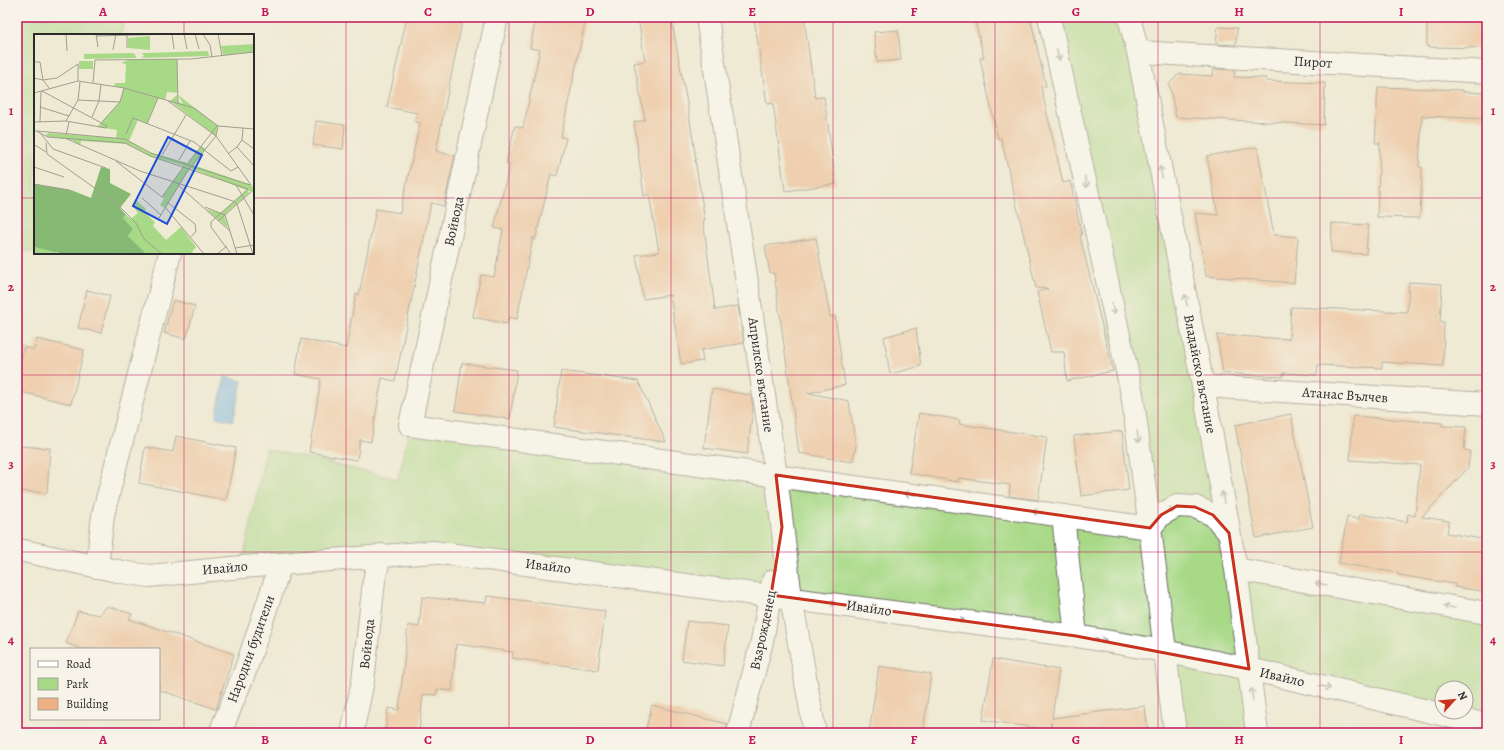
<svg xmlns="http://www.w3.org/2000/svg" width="1504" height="750" font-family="Alegreya,serif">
<rect width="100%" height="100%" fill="#f7f3e8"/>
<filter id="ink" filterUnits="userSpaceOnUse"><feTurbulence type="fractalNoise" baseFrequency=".025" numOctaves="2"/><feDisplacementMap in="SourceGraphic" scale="8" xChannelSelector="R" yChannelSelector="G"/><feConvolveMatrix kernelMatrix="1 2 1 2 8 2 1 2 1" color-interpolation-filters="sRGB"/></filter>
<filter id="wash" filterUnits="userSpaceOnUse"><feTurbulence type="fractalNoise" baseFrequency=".012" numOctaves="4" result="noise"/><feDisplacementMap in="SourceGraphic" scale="16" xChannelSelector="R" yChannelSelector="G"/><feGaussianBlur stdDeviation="0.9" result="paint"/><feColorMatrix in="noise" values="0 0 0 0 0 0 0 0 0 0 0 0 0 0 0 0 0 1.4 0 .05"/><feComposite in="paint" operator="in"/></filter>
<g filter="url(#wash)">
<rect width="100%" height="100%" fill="#efead3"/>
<g fill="#a8d987" stroke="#6a8259" fill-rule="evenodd">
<path d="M17,17H125L121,35H35V253L17,248Z"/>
<path d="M1049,17H1129L1236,569L1487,613V725L1250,669L1257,733H1175L1164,651L791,598L782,529L771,595L433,552L242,567L266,449L398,479L410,425L1150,528ZM1442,688H1466V712H1442Z"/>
</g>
<path fill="#75b4e8" stroke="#50708a" d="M225,377L242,381L233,421L216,417Z"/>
<g id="blocks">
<g fill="#efb083">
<path d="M407,17H463L436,151L455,156L450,177L444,206L431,203L395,381L382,378L371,442L360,440L357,460L309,452L321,379L295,374L301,339L346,348L356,294L359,295L376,209L400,213L420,123L415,122L417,113L387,107Z"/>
<path d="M536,17H580V21L585,23L561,137L566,138L557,176L551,174L535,241L533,237L517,319L509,317L507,324L473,317L481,275L494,277L503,230L494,228L510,164L506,163L515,126L523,128L540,50L530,48Z"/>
<path d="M638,17H671L689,114L696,160H695L705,220H703L715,310L738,306L744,343L701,350L703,361L681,364L670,295L643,299L636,255L659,252L649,194L644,196L634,122L645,120L634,63L645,61Z"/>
<path d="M754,17H804L815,98L824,97L836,184L785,191L773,103L767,104Z"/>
<path d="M974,17H1030L1046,86L1041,87L1063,183L1070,181L1082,235L1080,236L1113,371L1067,381L1064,352H1051L1037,292L1048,289L1036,288L1001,138L998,139L980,58H984Z"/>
<path d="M1427,17H1487V48L1427,47Z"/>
<path d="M1218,27L1237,28L1236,45L1216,44Z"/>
<path d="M898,30L901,60L877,62L874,32Z"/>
<path d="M1214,69L1235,70L1234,77L1266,78V81L1325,83L1324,125L1176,117L1169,84L1179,74L1213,76Z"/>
<path d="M1378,87L1463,90V92L1487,93V119L1422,116L1419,167H1422L1420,218L1377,217L1380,143H1375Z"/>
<path d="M316,121L345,125L343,149L313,145Z"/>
<path d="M1257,147L1274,235L1298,237L1294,283L1206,276L1195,213L1218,215L1207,156Z"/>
<path d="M1332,223L1368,225L1366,254L1331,252Z"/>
<path d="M816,238L830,317L835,316L845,385L808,393L849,401L856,447L852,462L799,453L774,273H770L765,246Z"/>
<path d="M1409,282L1442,284L1440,322H1444L1443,366L1382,362V368L1318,365L1317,375L1283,373V377L1223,373L1217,335L1289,339L1291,307L1407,312Z"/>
<path d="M87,290L110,296L101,333L78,328Z"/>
<path d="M173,300L195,306L186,339L164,333Z"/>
<path d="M916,328L921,366L890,374L884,337Z"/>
<path d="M37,339L84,350L71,404L17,391V377L24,347L34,350Z"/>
<path d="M462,363L517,370L510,419L455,411Z"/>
<path d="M561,371L638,381L666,442L554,427Z"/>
<path d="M712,389L751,395L753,408L747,454L704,448Z"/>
<path d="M919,413L960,420L959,424L1047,437L1038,500L1009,496L1010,485L959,478L958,482L909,473Z"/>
<path d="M1291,414L1313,527L1256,538L1235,425Z"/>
<path d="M1353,416L1442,423V426L1466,427L1464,450L1470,451L1468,468L1422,517L1449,521L1447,533L1487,540V592L1455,587V584L1398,575V573L1339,563L1347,517L1359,519L1360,514L1407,522L1408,514L1415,516L1420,465L1350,460Z"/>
<path d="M1122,431L1129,490L1081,496L1074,436Z"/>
<path d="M176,436L236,448L226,500L139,483L145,447L173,452Z"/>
<path d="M17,446L50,448L47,493L17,491Z"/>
<path d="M487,596L605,611L598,670L512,658L513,652L456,644L452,691L437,689L436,695L423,694L419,733H385L388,708L399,710L408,625L419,627L422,597L486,603Z"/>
<path d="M107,606L132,614L129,619L234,654L216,709L159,690V649H81L66,643L78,611L99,615Z"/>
<path d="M687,621L728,626L723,666L682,660Z"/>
<path d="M993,659L1059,670L1052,718L1145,706L1148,733H1052L1051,722L1050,730L983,720Z"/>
<path d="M879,666L931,674L923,733H869Z"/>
<path d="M652,705L727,724L726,733H645Z"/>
</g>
</g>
</g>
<g filter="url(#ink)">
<use href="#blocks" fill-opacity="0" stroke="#706e66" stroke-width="1"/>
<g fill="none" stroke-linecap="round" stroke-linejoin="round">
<g stroke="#706e66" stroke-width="24">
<g id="minor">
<path d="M497,17L410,425L1150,528L1161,515L1177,506L1195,507L1213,515L1229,533"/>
<path d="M707,17L776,475L791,598L815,733"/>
<path d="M1049,17L1132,394L1150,528L1175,733"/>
<path d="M1129,17L1138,52L1203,386L1236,569L1257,733"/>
<path d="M1138,52L1487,72"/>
<path d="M1203,386L1487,404"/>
<path d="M1063,516L1076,636"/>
<path d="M19,550L122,572L149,576L242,567L433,552L1076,636L1164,651L1249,669L1487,725"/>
<path d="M97,567L103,515L170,253"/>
<path d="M1236,569L1487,613"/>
<path d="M220,733L245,671L281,564"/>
<path d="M352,733L363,681L374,581L380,555"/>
<path d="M738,733L762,641L773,581"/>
</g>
</g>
<use href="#minor" stroke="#fff" stroke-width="22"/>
</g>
<defs><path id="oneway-shaft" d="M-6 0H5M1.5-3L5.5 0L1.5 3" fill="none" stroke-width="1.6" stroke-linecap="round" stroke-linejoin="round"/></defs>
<g stroke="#a0a0a0">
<use href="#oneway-shaft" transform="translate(1058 55) rotate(77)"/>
<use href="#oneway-shaft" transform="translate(1161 172) rotate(-101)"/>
<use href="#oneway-shaft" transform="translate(1086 182) rotate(78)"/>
<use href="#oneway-shaft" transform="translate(1186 300) rotate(-101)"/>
<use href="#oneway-shaft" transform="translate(1113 309) rotate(78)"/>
<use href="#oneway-shaft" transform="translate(1138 437) rotate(82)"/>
<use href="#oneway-shaft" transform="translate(910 494) rotate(-172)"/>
<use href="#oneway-shaft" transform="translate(1223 497) rotate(-100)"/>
<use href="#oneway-shaft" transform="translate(1173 509) rotate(158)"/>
<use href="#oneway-shaft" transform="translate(1038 512) rotate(-172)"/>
<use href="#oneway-shaft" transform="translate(1321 584) rotate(-170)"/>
<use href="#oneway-shaft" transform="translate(830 603) rotate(8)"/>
<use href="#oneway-shaft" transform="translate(1449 607) rotate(-170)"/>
<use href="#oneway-shaft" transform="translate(959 620) rotate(8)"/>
<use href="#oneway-shaft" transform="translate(1101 640) rotate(9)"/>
<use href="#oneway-shaft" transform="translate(1325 687) rotate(13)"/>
<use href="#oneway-shaft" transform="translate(1252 694) rotate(-97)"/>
</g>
</g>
<path d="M0 0H1504V750H0ZM776,475L1150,528L1161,515L1177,506L1195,507L1213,515L1229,533L1249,669L1076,636L771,595L782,527Z" fill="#efead3" fill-opacity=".55" fill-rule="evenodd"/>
<path fill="none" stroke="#c8321e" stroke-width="3" stroke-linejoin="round" d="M776,475L1150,528L1161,515L1177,506L1195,507L1213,515L1229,533L1249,669L1076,636L771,595L782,527Z"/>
<path fill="none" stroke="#c2185b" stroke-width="1" stroke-opacity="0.55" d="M184,17V35M346,17V733M509,17V733M671,17V733M833,17V733M995,17V733M1158,17V733M1320,17V733M17,198H35M253,198H1487M184,253V733M17,375H1487M17,552H1487"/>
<g text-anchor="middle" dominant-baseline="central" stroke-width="3.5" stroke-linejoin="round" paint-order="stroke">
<g font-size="14" fill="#2b2b2b" stroke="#f7f3e8">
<text transform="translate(1313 62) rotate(3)">Пирот</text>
<text transform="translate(454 221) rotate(-78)">Войвода</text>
<text transform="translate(1200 374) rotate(79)">Владайско въстание</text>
<text transform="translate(761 375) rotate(82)">Априлско въстание</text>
<text transform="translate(1345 395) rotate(4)">Атанас Вълчев</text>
<text transform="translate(548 566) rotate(7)">Ивайло</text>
<text transform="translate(225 568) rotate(-5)">Ивайло</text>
<text transform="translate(869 608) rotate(8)">Ивайло</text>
<text transform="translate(763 630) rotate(-78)">Възрожденец</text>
<text transform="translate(367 644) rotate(-84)">Войвода</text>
<text transform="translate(251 649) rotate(-70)">Народни будители</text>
<text transform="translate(1282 677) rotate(13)">Ивайло</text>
</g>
</g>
<g transform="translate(34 34)">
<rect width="220" height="220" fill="#efead3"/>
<path d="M116,2V16L94,14V4ZM220,10V18L189,21L187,12ZM174,17L175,22L107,24L110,22L108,19H112ZM97,19L101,20L102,24L50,25V20ZM143,25L144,59L133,58L131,66L124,64L113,90L104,86L95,107L114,118L154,129L167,112L172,115L159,131L218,151L220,159L156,134L131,174L126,171L130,165L128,163L150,132L116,122L93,110L47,107L46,111L38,106L11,102L14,99L82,104L83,96L63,93L86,68L90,54L80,52L81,49H91L92,30L87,29L94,26ZM45,27H59V35H45ZM143,61L144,68L149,70L144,61L183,91L182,102L136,67ZM213,156L215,159L190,181L194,194L172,175L187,179ZM102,166L112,175L110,178L121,188L119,192L132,206L147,193L162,213L158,218L160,220H112L105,215L94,202L99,195L89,184L92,181L97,185L104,179L98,171ZM0,213L20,216L24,220H0Z" fill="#a8d987"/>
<path d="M67,133L76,135V149L97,160L86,174L92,181L89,184L99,195L94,202L112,220H30L0,213V150L37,156L57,164Z" fill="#86b974"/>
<path fill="none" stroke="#a19e90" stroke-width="1" d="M32,0L33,17M62,0L64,13M93,0V14M138,0L140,15M150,0L153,15M161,0L165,15M169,0L176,11L178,23M184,0L188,22M62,2L143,0M79,16L82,0M143,25L144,69M0,28H6L9,46L15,54M0,44L9,46L23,44L44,30V47M59,49L61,26L157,25L220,18M8,57L73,92M0,59L44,47L90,54L160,74L184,92L220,95M44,66L86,68M134,67L182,102L217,151M6,73L35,82M58,83L65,67L67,50M32,87L44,66L46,48M0,88L32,87L72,94L73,92M6,88L7,57M68,88L86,68L90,54M113,90L124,64M0,96L14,103L91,109L116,122L214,155M3,97L91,105L117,119L216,151M7,100L19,115L72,134M92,100L99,84L160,108L197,137L204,133M32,101L35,88M33,105L106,137L199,167L203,170L219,220M208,106L220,115M12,109L13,120L83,170L102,189L110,205L128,220M1,111L12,118M203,113L220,132M195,119L203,113L208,106L209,94M128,121L152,81M145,126L156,107M82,127L128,163L150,132M154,129L183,92M0,133L30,143M0,150L35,156M144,151L196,197M202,151L220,181M108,164L127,181M133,168L161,190L162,197L157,203M131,173L170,220M171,173L191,181L203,220M125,184L153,138L182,102L184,92M184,187L217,158M201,214L220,211M183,220L193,212M197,220L177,193V188L214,155"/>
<path fill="#1d4ed8" fill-opacity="0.15" stroke="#1d4ed8" stroke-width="2" d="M134,103L168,121L133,190L99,172Z"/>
<rect width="220" height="220" fill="none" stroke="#2b2b2b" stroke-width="2"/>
</g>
<rect width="1504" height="750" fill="none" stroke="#f7f3e8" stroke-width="44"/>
<rect x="30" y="648" width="130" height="72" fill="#f7f3e8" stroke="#a5a39c"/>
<rect x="38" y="661" width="20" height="6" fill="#ffffff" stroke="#a5a39c"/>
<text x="66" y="668" font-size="12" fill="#2b2b2b">Road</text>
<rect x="38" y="678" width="20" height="12" fill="#a8d987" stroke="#a5a39c"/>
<text x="66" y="688" font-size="12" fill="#2b2b2b">Park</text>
<rect x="38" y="698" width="20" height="12" fill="#efb083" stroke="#a5a39c"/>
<text x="66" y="708" font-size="12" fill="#2b2b2b">Building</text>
<g transform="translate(1454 700) rotate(63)"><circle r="19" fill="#f7f3e8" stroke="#a5a39c"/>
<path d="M0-3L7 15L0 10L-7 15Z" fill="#c8321e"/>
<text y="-6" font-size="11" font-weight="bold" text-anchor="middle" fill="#2b2b2b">N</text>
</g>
<rect x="22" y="22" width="1460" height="706" fill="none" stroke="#c2185b" stroke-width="1.5"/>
<g font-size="13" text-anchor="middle" font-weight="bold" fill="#c2185b">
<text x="103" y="16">A</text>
<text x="265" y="16">B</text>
<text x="428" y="16">C</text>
<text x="590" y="16">D</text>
<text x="752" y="16">E</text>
<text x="914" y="16">F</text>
<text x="1076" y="16">G</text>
<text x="1239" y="16">H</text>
<text x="1401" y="16">I</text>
<text x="11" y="115">1</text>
<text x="1493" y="115">1</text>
<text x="11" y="291">2</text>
<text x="1493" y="291">2</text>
<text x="11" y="468">3</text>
<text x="1493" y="468">3</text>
<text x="11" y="644">4</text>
<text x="1493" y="644">4</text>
<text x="103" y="744">A</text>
<text x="265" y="744">B</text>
<text x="428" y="744">C</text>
<text x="590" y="744">D</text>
<text x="752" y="744">E</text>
<text x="914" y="744">F</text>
<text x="1076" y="744">G</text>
<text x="1239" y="744">H</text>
<text x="1401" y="744">I</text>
</g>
</svg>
